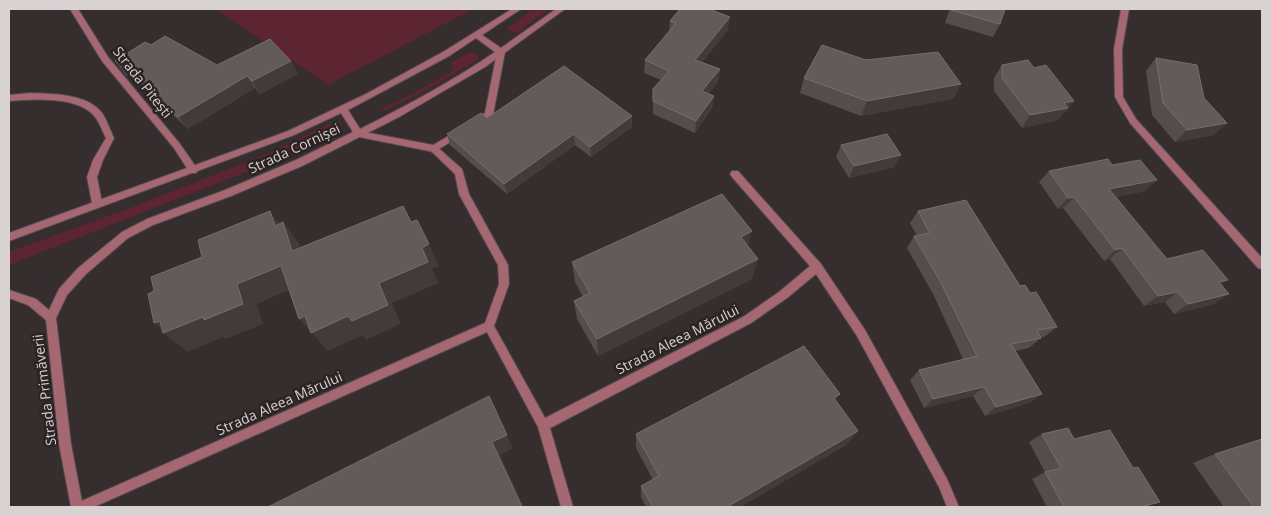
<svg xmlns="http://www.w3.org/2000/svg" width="1271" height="516" font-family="'Open Sans',sans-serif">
<rect width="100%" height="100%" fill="#352d2e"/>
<g fill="#5d2431">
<path d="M216,9H473L328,85Z"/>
<path d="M533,9H550L516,33L506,29Z"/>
<path d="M470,52L478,55V59L427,90L382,112L383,108L423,88L452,71L451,63Z"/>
<path d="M329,124L335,127L334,133L284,157L9,265V252L122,211L267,154Z"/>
</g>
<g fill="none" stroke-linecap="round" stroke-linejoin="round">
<g stroke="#524b4c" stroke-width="2">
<g id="service">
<path d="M501,49L505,52L493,115L477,126H471L470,124L471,122L485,113L497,52Z"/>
<path d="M459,130L462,131L463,133L462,135L434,152L359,137L355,134L359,131L433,145Z"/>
</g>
</g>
<g stroke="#524b4c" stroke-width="2">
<g id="minor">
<path d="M70,9H78L108,57L180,144L196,167L198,170L196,173H190L174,148L102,61Z"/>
<path d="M1121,9H1129L1122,49L1123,97L1136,119L1262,258V269L1258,268L1130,123L1115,97L1114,49Z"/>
<path d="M30,93C52,94 87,93 102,113C107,120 110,130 114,138L103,160L97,177L102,203L100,206L97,207L92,203L87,177L93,160L106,138C102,131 100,123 95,117C79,96 33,99 9,101V95Z"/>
<path d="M434,146L437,147L462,169L469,194L508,265L509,284L494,326L545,418L743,317L779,292L810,266L732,177L730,174L732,171H738L821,264L865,330L947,479L959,507H947L939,487L857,336L816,274L787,298L751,323L550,428L573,507H561L538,427L487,332L94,507H75L77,503L485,323L499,284L498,265L459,194L455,174L429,149Z"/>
</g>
</g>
<g stroke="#524b4c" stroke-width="2">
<path id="tertiary" d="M512,9H521L482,35L501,48L556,9H565L485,67L399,117L302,166L231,196L153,225L128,238L86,274L67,295L56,318L71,444L83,507H71L59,444L46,320L28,305L9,298V290L36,299L49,310L59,289L78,268L122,232L147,219L225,190L296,160L353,132L341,113L294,135L9,241V233L288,131L366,94L443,52ZM476,38L495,52C453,81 406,106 360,129L348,110L449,56Z"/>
</g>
<use href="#service" fill="#a56872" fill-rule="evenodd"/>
<use href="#minor" fill="#a56872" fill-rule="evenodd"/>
<use href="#tertiary" fill="#a56872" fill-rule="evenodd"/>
</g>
<g fill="#544c4d">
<path d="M950,9H1005L1000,24L993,37L945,23Z"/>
<path d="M670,21L728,30L702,62L720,69L718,82L708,94L714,96L712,108L695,133L653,114V89L661,80L644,73L645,60L669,32Z"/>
<path d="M1156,58L1214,135L1175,142L1152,115L1146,71Z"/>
<path d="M866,60L961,84L953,99L861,116L800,93L804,78Z"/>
<path d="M115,61L217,65L291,61L298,74L260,94L255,88L188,129L163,106L153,94L155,93L125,74Z"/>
<path d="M1002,65L1065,113H1063L1058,120L1022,128L994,91V78Z"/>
<path d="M487,118L632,127L591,157L575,145L507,194L450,145L447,134Z"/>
<path d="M841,145L895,167L849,178L836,157Z"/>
<path d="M1112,165L1157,180L1145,191L1116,197L1167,259L1221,284L1229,294L1214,304L1174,314L1165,302L1144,306L1110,259L1104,261L1063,208L1058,209L1039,182L1049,171Z"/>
<path d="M918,211L1030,293L1057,327L1044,337L1041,338L1029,348L1015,351L1042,394L1029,403L985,416L973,396L924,408L910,380L919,370L963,359L933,294L907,248L914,236H917L910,223Z"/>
<path d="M748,246L752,279L598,356L577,319L574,301L583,297L575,282L572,262Z"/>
<path d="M835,400L858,431L846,445L740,507H646L641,497V486L653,480L636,448V434Z"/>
<path d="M1042,434L1074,439L1133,468L1160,502L1145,507H1047L1032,479L1045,472L1029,442Z"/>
<path d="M1215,454L1262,507H1224L1193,463Z"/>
</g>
<g fill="#423a3b">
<path d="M730,17L728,30L694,72L695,60Z"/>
<path d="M291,61L298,74L260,94L252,81Z"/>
<path d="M720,69L718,82L701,103L702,91Z"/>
<path d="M247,76L255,88L188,129L178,117Z"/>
<path d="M961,84L953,99L861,116L867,101Z"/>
<path d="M714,96L712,108L695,133L696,121Z"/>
<path d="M1074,101L1065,113H1063L1058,120L1022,128L1030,115L1064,103Z"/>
<path d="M632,116V127L591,157L590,147Z"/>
<path d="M1227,123L1214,135L1175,142L1187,130Z"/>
<path d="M574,134L575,145L507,194L504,184Z"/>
<path d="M901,155L895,167L849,178L854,166Z"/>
<path d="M1157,180L1145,191L1098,201L1109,189Z"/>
<path d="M1074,197L1063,208L1058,209L1068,198Z"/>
<path d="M270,211L286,232L283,222L300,245L309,273L292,251L275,226Z"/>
<path d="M752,231L746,252L741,237Z"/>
<path d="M429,244L439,266L432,269L439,283L392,303L401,324L366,340L363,335L328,351L299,319L379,283L422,248Z"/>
<path d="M1122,248L1110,259L1104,261L1115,250Z"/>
<path d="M758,259L752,279L598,356L597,339Z"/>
<path d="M281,266L298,286L257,304L263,324L226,339L223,337L188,352L163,333L166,332L154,323L237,284Z"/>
<path d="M1228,280L1213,290L1219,282Z"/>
<path d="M1178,292L1165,302L1144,306L1158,296Z"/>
<path d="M1229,294L1214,304L1174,314L1188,304Z"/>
<path d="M984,387L973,396L924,408L933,399Z"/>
<path d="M840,394L829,409L834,398Z"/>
<path d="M1042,394L1029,403L985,416L996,407Z"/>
<path d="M489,396L513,448L500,455L524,507H521L492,442Z"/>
<path d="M858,431L846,445L740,507H727Z"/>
</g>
<g fill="#625a5b" stroke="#756d6e">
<path d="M680,9H709L730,17L695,60L720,69L702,91L714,96L696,121L653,101V89L669,71L645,60L676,23L670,21Z"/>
<path d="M952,9H1005L1000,24L951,10Z"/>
<path d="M165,36L217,65L270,39L291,61L252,81L247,76L178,117L153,94L161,90L115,61L145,42L151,45Z"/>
<path d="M822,45L866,60L938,52L961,84L867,101L804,78Z"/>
<path d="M1156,58L1197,65L1204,98L1227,123L1187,130L1163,103Z"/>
<path d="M1028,60L1034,68L1046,65L1074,101L1064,103L1068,108L1030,115L1002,78V65Z"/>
<path d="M564,66L632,116L590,147L574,134L504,184L447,134L481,113L487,118Z"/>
<path d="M887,134L901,155L854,166L841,145Z"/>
<path d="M1108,159L1112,165L1140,160L1157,180L1109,189L1167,259L1203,250L1228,280L1219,282L1229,294L1188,304L1178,292L1158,296L1122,248L1115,250L1074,197L1068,198L1049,171Z"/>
<path d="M722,194L752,231L741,237L758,259L597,339L574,301L590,293L572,262Z"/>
<path d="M966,200L1020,286L1025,285L1030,293L1036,292L1057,327L1037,330L1041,338L1011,344L1042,394L996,407L984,387L933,399L919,370L977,356L941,283L914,236L930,233L918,211Z"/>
<path d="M403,206L411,222L417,220L429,244L422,248L428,262L379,283L388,305L352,321L348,316L311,333L305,316L299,319L281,266L237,284L243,304L204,320L203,317L163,333L160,321L154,323L148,294L154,291L151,277L202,257L198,240L270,211L275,226L283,222L292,251Z"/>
<path d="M804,346L840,394L834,398L858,431L727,507H653L641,486L659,476L636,434Z"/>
<path d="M489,396L507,435L492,442L522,507H268Z"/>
<path d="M1068,428L1074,439L1110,430L1133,468L1138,467L1160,502L1139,507H1064L1045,472L1061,468L1042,434Z"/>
<path d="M1262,439V507H1254L1215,454Z"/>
</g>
<g text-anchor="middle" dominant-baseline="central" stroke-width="5" stroke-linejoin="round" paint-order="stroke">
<g font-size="14" fill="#d8d2d3" stroke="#2b2324">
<text transform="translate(143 82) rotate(52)">Strada Pitești</text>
<text transform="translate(294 148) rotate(-25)">Strada Cornișei</text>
<text transform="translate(677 339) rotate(-27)">Strada Aleea Mărului</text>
<text transform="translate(44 390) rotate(-97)">Strada Primăverii</text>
<text transform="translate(279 403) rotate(-24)">Strada Aleea Mărului</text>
</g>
</g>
<rect width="1271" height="516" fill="none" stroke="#d8d2d3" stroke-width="20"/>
</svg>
